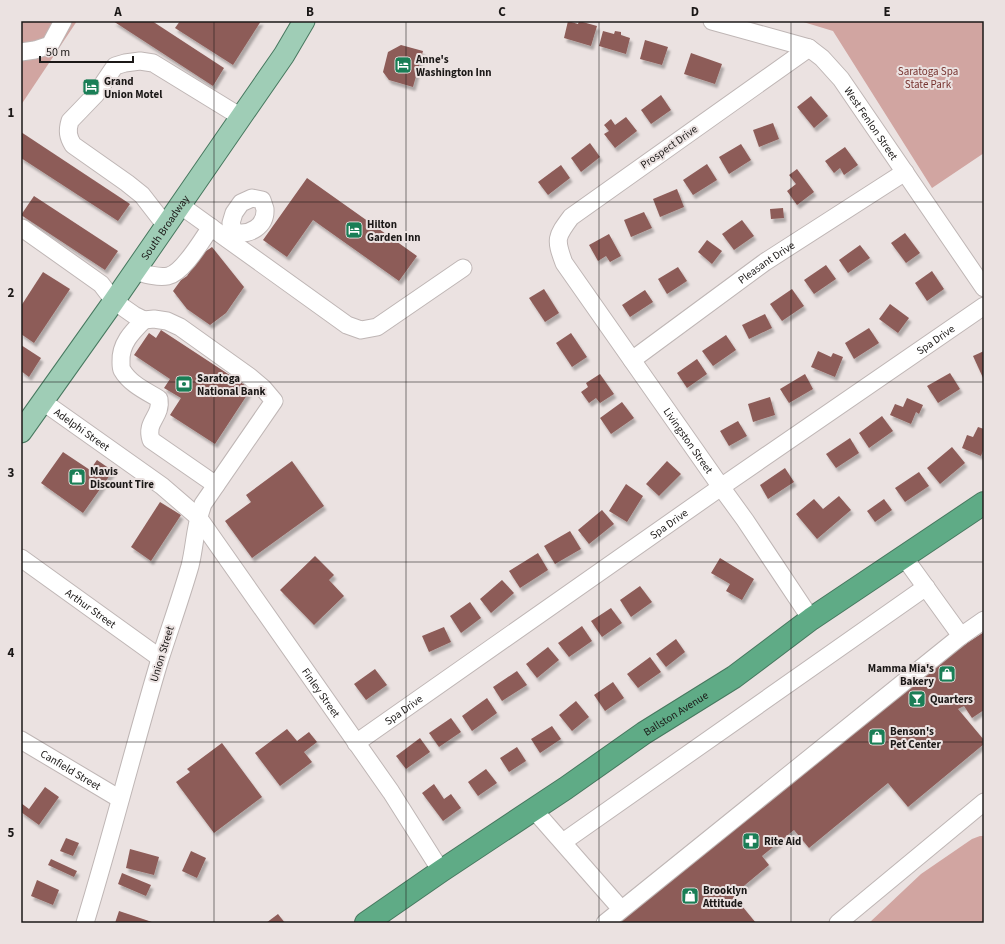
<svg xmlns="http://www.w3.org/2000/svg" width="1005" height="944" font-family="'Source Sans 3',sans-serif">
<defs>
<filter id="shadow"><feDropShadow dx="2.5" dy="4" stdDeviation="1" flood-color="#0004"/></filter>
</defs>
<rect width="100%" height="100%" fill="#ebe2e1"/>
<g fill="#d1a5a1">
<path d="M21,21H77L21,105Z"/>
<path d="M800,21H984V153L932,188L833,31Z"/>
<path d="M980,836H984V923H869L921,874L972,839Z"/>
</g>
<g fill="#8d5c58" filter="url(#shadow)">
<path d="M113,21H152L224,68L213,86Z"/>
<path d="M180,21H261L233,65L175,28Z"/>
<path d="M568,21L578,24L579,21L597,26L591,46L564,38Z"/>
<path d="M603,31L614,34L615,31L621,32V35L630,38L626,54L599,46Z"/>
<path d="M645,40L668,47L662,65L640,59Z"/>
<path d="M401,45L423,51L413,87L389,80L383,72L388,52Z"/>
<path d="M691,53L722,64L715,84L684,74Z"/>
<path d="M661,95L671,110L651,124L641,110Z"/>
<path d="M811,96L828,116L814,128L797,107Z"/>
<path d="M626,117L637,131L615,148L604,134L609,131L604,125L611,119L615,125Z"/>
<path d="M773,123L779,139L759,147L753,130Z"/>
<path d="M21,132L130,204L118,221L21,158Z"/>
<path d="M590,143L600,157L581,172L571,158Z"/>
<path d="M741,144L751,160L729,174L719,157Z"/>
<path d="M845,147L858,165L844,175L840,168L834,173L825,161Z"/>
<path d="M707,164L717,180L693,195L683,180Z"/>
<path d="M561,165L570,178L548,195L538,182Z"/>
<path d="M797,169L814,192L797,205L787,191L796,184L789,175Z"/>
<path d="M307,178L417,256L399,281L313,220L287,257L263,240Z"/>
<path d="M677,189L684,207L660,217L653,199Z"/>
<path d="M34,196L118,251L105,270L21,215Z"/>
<path d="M783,208L784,218L771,219L770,209Z"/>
<path d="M644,212L652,228L631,237L624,220Z"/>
<path d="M742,220L754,236L734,250L722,234Z"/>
<path d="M905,233L920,253L906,263L891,243Z"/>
<path d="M609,234L621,256L610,262L606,256L598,261L589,245Z"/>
<path d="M707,240L722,251L712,264L698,252Z"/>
<path d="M860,245L870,258L848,273L839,260Z"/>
<path d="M212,247L244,287L226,313L210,325L187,309L173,291L181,280L187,276L191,270L187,266L190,262Z"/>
<path d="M826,265L836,279L814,294L804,280Z"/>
<path d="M678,267L687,281L667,294L658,279Z"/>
<path d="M932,271L944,289L927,301L915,283Z"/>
<path d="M43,272L70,289L34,343L21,334V306Z"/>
<path d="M544,289L559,313L545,322L529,298Z"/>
<path d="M792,289L804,306L782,321L770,304Z"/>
<path d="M645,290L653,302L630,317L622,305Z"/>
<path d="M890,304L909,318L898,333L879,319Z"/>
<path d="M765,314L772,328L749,339L742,325Z"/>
<path d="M869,328L879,343L854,359L845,343Z"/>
<path d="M161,330L251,389L215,444L170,415L181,398L164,388L170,379L134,355L149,333L156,338Z"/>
<path d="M571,333L587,357L572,367L556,343Z"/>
<path d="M726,335L736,350L713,366L702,351Z"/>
<path d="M21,345L41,358L29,377L21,371Z"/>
<path d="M818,351L831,357L833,353L843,357L835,377L811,367Z"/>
<path d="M984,351V380L973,356Z"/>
<path d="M697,359L707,374L687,388L677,373Z"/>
<path d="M950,373L960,389L938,403L927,386Z"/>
<path d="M600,374L614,394L600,403L596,398L589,403L581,392L588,387L586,383Z"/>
<path d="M805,374L813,389L789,403L780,389Z"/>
<path d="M770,397L775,415L753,422L748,404Z"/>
<path d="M907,398L923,405L919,414L916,412L911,424L890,415L895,404L903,407Z"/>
<path d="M622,402L634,418L611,434L600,418Z"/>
<path d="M882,416L893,431L869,448L859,433Z"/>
<path d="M738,421L747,436L729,446L720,431Z"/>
<path d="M978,427L984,429V448L981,456L962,448L967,435L973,437Z"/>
<path d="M850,438L859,453L836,468L826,454Z"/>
<path d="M952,447L965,463L940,484L927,468Z"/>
<path d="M63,452L90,470L97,460L113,471L83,513L41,483Z"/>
<path d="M292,461L324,506L252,558L225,521L251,502L246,495Z"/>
<path d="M667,461L681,474L659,496L646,484Z"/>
<path d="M785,468L794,482L768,499L760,485Z"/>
<path d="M919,472L929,486L905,502L895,488Z"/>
<path d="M626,484L643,496L627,522L609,511Z"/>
<path d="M839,496L851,510L817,539L796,514L814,499L823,509Z"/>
<path d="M884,499L892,510L875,522L867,511Z"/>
<path d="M160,502L181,515L151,561L131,547Z"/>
<path d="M602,510L614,524L589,544L578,530Z"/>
<path d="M570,531L581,549L555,564L544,546Z"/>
<path d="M538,553L548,570L520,588L509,571Z"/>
<path d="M315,556L334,575L329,580L344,596L314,625L280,590Z"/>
<path d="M720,558L754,579L742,600L726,591L730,584L711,573Z"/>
<path d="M502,580L514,593L491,613L480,599Z"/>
<path d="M640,586L652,602L631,617L620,600Z"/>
<path d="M470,602L481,618L461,633L450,616Z"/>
<path d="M611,608L622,623L602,637L591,621Z"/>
<path d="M582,626L592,641L569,657L558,643Z"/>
<path d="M444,627L451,642L429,652L422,636Z"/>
<path d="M984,632V710L972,718L964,706L958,709L984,740V744L908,807L888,783L809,848L794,830L762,856L769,865L733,895L756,923H617L926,670Z"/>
<path d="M676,639L685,652L666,667L656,654Z"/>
<path d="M548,647L559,660L537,678L526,664Z"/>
<path d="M650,657L661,672L638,688L627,674Z"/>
<path d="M375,669L387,685L366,700L354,684Z"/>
<path d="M517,671L527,685L502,701L493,687Z"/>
<path d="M613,682L624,698L605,711L594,695Z"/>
<path d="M487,698L497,713L472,731L462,716Z"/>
<path d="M576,701L589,717L572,731L559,715Z"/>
<path d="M451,718L461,732L439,747L429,733Z"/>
<path d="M552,726L561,739L540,753L531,739Z"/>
<path d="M287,729L297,741L309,732L317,742L304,752L312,762L280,786L255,753Z"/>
<path d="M420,738L430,752L406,769L396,756Z"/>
<path d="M222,743L262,797L214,833L176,782L190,772L187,769Z"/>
<path d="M517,747L526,761L509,772L500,758Z"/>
<path d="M486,769L497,783L478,796L468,782Z"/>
<path d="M434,784L444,799L451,794L461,808L443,821L422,793Z"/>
<path d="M45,787L59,797L39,825L21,812V803L29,809Z"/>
<path d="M66,838L79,843L73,856L60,851Z"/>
<path d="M130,849L159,857L154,875L126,868Z"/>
<path d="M191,851L206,858L197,878L182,871Z"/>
<path d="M51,859L77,871L74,877L48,865Z"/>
<path d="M122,873L151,885L146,896L118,884Z"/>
<path d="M37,880L59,890L53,905L31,896Z"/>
<path d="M119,911L155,923H115Z"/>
<path d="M278,914L285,923H266Z"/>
</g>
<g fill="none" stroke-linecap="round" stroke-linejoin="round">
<g stroke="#bfb6b5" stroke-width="19">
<g id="minor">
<path id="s1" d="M712,21L809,48L822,58L841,79L984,288"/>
<path id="s2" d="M809,48L571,217C556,237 555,239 564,263L721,487L745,520L811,619"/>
<path d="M21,52L35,50L50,45L63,21"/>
<path d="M180,205L347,325L361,330L377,327L463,268"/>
<path d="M166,226L142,195L127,183L73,145C68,137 67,131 70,121L96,94L115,66L125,63L140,61L153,63L241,117"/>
<path d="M22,228L101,284L114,301L134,315L144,320L154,319L167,321L180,327L250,377L263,388L274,401L203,504C195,525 195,546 190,566C181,597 170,628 160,659C134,746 112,835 85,923"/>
<path d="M228,239L234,232L231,223L234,213L241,203L252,198L262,200C263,203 264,206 265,209C266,226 250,236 234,232"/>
<path d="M134,271C145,274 157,278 168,276C183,273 202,240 211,227"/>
<path d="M144,320C132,332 120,344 121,362C121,365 121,368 122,370C130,384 146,391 159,399C162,417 145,421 151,440L216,485"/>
<path id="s3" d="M632,360L765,262L905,172"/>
<path id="s4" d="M42,401L162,486L198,517L391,792L441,871"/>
<path d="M904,557L961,636"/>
<path id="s5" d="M21,558L160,658"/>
<path id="s6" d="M21,740L120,799"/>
<path id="s7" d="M356,743L721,487L984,306"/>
<path d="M534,810L621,909"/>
<path d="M563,842L926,587"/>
<path d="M605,923L961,636L984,620"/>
<path d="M838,923L984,802"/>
</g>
</g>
<g stroke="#47785f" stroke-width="23">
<g id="major">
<path id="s8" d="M21,432L114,301L241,117L284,55L304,21"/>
</g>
</g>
<g stroke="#47785f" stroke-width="24">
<g id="highway">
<path id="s9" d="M366,923L441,871L566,788L644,733L734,677L811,619L984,503"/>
</g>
</g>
<use href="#minor" stroke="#fff" stroke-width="17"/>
<use href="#major" stroke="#9fcdb6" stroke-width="21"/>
<use href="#highway" stroke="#5fab86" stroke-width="22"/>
</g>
<path fill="none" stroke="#1b1817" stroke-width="1" stroke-opacity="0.55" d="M214,21V923M406,21V923M599,21V923M791,21V923M21,202H984M21,382H984M21,562H984M21,742H984"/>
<defs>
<g id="hotel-square" transform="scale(0.9)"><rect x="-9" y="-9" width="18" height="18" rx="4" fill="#1a7e56" stroke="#ebe2e1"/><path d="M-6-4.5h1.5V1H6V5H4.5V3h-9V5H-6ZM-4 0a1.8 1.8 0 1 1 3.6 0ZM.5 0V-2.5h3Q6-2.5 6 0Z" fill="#fff"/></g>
<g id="bank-square" transform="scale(0.9)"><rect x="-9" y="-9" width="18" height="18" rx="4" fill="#1a7e56" stroke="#ebe2e1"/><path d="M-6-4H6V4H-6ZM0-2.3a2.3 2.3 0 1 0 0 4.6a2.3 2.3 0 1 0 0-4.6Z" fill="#fff"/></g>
<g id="shop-square" transform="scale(0.9)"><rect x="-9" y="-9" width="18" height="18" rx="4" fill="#1a7e56" stroke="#ebe2e1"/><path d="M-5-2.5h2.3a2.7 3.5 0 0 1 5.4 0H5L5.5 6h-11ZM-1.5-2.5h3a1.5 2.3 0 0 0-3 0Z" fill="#fff"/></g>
<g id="bar-square" transform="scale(0.9)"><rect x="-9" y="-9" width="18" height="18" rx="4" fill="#1a7e56" stroke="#ebe2e1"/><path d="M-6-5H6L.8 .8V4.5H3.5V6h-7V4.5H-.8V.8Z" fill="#fff"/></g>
<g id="pharmacy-square" transform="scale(0.9)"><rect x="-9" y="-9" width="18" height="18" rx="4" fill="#1a7e56" stroke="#ebe2e1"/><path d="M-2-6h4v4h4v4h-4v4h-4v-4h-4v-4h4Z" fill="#fff"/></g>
</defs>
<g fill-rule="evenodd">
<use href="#hotel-square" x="403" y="65"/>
<use href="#hotel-square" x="91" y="87"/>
<use href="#hotel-square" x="354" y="230"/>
<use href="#bank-square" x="184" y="384"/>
<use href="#shop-square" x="77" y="477"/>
<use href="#shop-square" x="947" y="674"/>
<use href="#bar-square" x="917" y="699"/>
<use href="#shop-square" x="877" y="737"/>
<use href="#pharmacy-square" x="751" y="841"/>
<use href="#shop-square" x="690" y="896"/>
</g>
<g text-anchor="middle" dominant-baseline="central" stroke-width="4" stroke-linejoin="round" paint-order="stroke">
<g font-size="11" font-weight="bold" fill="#1b1817" stroke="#ebe2e1" text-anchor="start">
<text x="416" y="59">Anne's<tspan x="416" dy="13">Washington Inn</tspan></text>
<text x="104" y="81">Grand<tspan x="104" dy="13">Union Motel</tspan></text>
<text x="367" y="224">Hilton<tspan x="367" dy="13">Garden Inn</tspan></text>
<text x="197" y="378">Saratoga<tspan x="197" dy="13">National Bank</tspan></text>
<text x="90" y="471">Mavis<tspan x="90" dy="13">Discount Tire</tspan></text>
<text x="934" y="668" text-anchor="end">Mamma Mia's<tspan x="934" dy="13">Bakery</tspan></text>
<text x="930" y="699">Quarters</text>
<text x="890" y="731">Benson's<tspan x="890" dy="13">Pet Center</tspan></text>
<text x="764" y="841">Rite Aid</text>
<text x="703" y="890">Brooklyn<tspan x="703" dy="13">Attitude</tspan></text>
</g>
<g font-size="11" fill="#773430" stroke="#ebe2e1">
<text x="928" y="71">Saratoga Spa<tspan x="928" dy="13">State Park</tspan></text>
</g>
<g font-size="11" fill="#1b1817" stroke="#ebe2e1">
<text stroke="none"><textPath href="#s1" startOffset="199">West Fenlon Street</textPath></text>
<text transform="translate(669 147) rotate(-35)">Prospect Drive</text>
<text stroke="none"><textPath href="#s8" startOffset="250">South Broadway</textPath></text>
<text stroke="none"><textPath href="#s3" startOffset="166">Pleasant Drive</textPath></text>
<text stroke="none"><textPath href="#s7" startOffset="706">Spa Drive</textPath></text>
<text stroke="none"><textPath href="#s4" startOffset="49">Adelphi Street</textPath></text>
<text stroke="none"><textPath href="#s2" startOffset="559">Livingston Street</textPath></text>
<text stroke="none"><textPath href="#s7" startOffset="382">Spa Drive</textPath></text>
<text stroke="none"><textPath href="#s5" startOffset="86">Arthur Street</textPath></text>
<text transform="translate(162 654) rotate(-73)">Union Street</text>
<text stroke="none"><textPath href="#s4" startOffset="409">Finley Street</textPath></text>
<text stroke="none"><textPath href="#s7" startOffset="58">Spa Drive</textPath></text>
<text stroke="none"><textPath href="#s9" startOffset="374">Ballston Avenue</textPath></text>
<text stroke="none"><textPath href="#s6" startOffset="58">Canfield Street</textPath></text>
</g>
</g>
<rect width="1005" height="944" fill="none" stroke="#ebe2e1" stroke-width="44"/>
<path d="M40 56v6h93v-6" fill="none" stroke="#1b1817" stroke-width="2"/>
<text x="46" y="56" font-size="12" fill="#1b1817" stroke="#ebe2e1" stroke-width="3" paint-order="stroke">50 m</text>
<rect x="22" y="22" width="961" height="900" fill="none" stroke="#1b1817" stroke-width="1.5"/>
<g font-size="13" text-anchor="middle" font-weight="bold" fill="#1b1817">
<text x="118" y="16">A</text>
<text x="310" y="16">B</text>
<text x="502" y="16">C</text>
<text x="695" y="16">D</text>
<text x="887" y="16">E</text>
<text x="11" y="117">1</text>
<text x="11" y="297">2</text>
<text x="11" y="477">3</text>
<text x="11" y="657">4</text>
<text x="11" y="837">5</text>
</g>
</svg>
